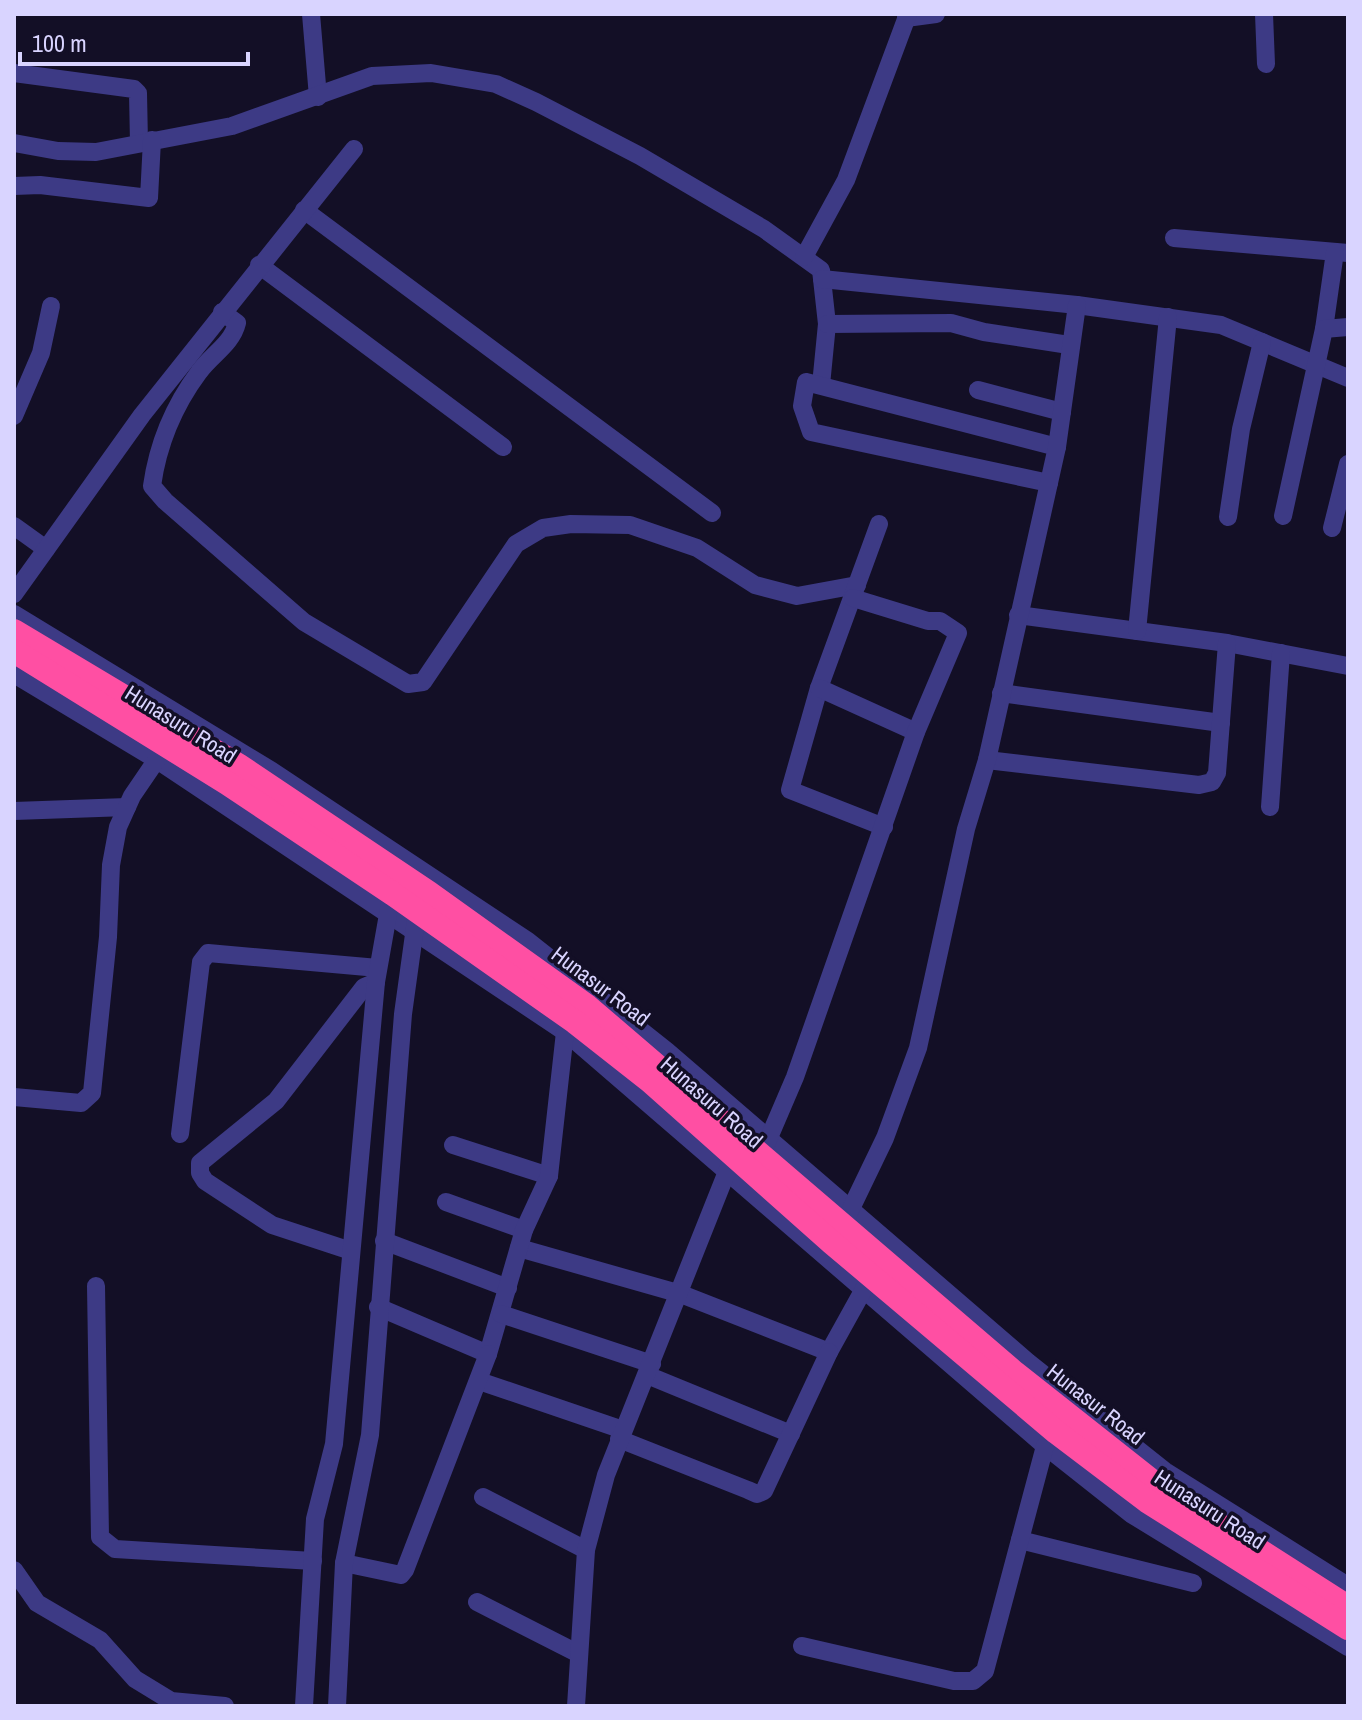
<svg xmlns="http://www.w3.org/2000/svg" width="1362" height="1720" font-family="'Archivo Narrow',sans-serif">
<rect width="100%" height="100%" fill="#130f26"/>
<g fill="none" stroke-linecap="round" stroke-linejoin="round">
<g stroke="#3d3a85" stroke-width="18">
<path d="M311,14L318,97"/>
<path d="M1264,14L1266,64"/>
<path d="M906,18L936,14"/>
<path d="M14,73L134,89L138,93L139,143"/>
<path d="M14,143L58,151L96,152L232,126L372,76L431,73L496,84L536,102L640,156L764,229L821,270L827,324L821,385"/>
<path d="M14,186L40,185L149,198L152,140"/>
<path d="M304,210L712,513"/>
<path d="M1174,238L1348,253"/>
<path d="M804,257L846,180L908,14"/>
<path d="M259,265L503,447"/>
<path d="M822,279L1077,305L1221,325L1348,378"/>
<path d="M222,312L237,323C232,344 211,355 199,372C173,407 158,443 152,486L165,501L304,622L408,684L423,682L516,544L543,528L571,524L630,525L697,548L755,585L797,596L857,585"/>
<path d="M827,324L951,323L984,332L1069,345"/>
<path d="M1324,329L1335,252"/>
<path d="M978,390L1062,412"/>
<path d="M14,416L41,353L51,306"/>
<path d="M1049,483L811,432L802,406L806,382L1057,447"/>
<path d="M1283,516L1324,329L1348,327"/>
<path d="M1228,517L1241,429L1262,342"/>
<path d="M879,524L819,688L790,790L884,827"/>
<path d="M14,526L46,549"/>
<path d="M1332,528L1348,464"/>
<path d="M14,594L142,415L354,149"/>
<path d="M14,614L272,771L528,941L667,1051L1028,1362L1165,1471L1348,1586"/>
<path d="M1018,615L1227,643L1348,666"/>
<path d="M1137,631L1168,317"/>
<path d="M14,674L157,760L565,1032L1045,1446L1131,1514L1348,1647"/>
<path d="M819,688L916,732"/>
<path d="M1001,693L1221,723"/>
<path d="M987,760L1199,785L1212,782L1217,773L1227,643"/>
<path d="M1270,807L1281,653"/>
<path d="M14,811L127,807"/>
<path d="M14,1097L81,1103L92,1093L108,937L111,865L118,827L132,796L162,752"/>
<path d="M180,1134L201,962L208,953L378,968"/>
<path d="M453,1145L549,1176"/>
<path d="M765,1147L795,1077L916,732L958,633L940,621H928L853,598"/>
<path d="M446,1202L524,1230"/>
<path d="M845,1221L885,1138L918,1048L966,829L987,760L1057,447L1077,305"/>
<path d="M384,1241L508,1288"/>
<path d="M519,1248L681,1294L829,1352L870,1278"/>
<path d="M351,1251L272,1225L205,1181L200,1173V1163L276,1101L364,987L376,982"/>
<path d="M96,1286L100,1537L115,1549L313,1561"/>
<path d="M378,1307L488,1354L524,1230L549,1176L565,1032L570,1027"/>
<path d="M501,1314L652,1364"/>
<path d="M647,1375L791,1434"/>
<path d="M479,1381L623,1430"/>
<path d="M619,1439L748,1490L757,1494L764,1491L829,1352"/>
<path d="M483,1497L586,1550"/>
<path d="M1020,1540L1193,1583"/>
<path d="M344,1563L401,1575L405,1570L488,1354"/>
<path d="M14,1570L37,1603L100,1640L135,1679L171,1701L225,1706"/>
<path d="M477,1602L579,1654"/>
<path d="M802,1646L954,1681H973L985,1671L1045,1446L1050,1440"/>
<path d="M304,1706L315,1519L334,1444L376,982L390,903"/>
<path d="M337,1706L344,1563L370,1435L403,1014L416,920"/>
<path d="M576,1706L586,1550L606,1475L730,1164"/>
</g>
<g stroke="#ff4fa3" stroke-width="24">
<path d="M14,631L238,765L429,893L587,1006L1015,1373L1158,1486L1348,1607"/>
<path d="M14,651L227,783L393,894L575,1022L650,1081L831,1242L1056,1432L1147,1501L1348,1628"/>
</g>
</g>
<g text-anchor="middle" dominant-baseline="central" stroke-width="7" stroke-linejoin="round" paint-order="stroke">
<g font-size="22" fill="#d9d4ff" stroke="#130f26">
<text transform="translate(181 724) rotate(32)">Hunasuru Road</text>
<text transform="translate(601 986) rotate(37)">Hunasur Road</text>
<text transform="translate(712 1102) rotate(41)">Hunasuru Road</text>
<text transform="translate(1096 1404) rotate(38)">Hunasur Road</text>
<text transform="translate(1210 1509) rotate(33)">Hunasuru Road</text>
</g>
</g>
<rect width="1362" height="1720" fill="none" stroke="#d9d4ff" stroke-width="32"/>
<path d="M20 52v12h228v-12" fill="none" stroke="#d9d4ff" stroke-width="4"/>
<text x="32" y="52" font-size="24" fill="#d9d4ff" stroke="#130f26" stroke-width="6" paint-order="stroke">100 m</text>
</svg>
